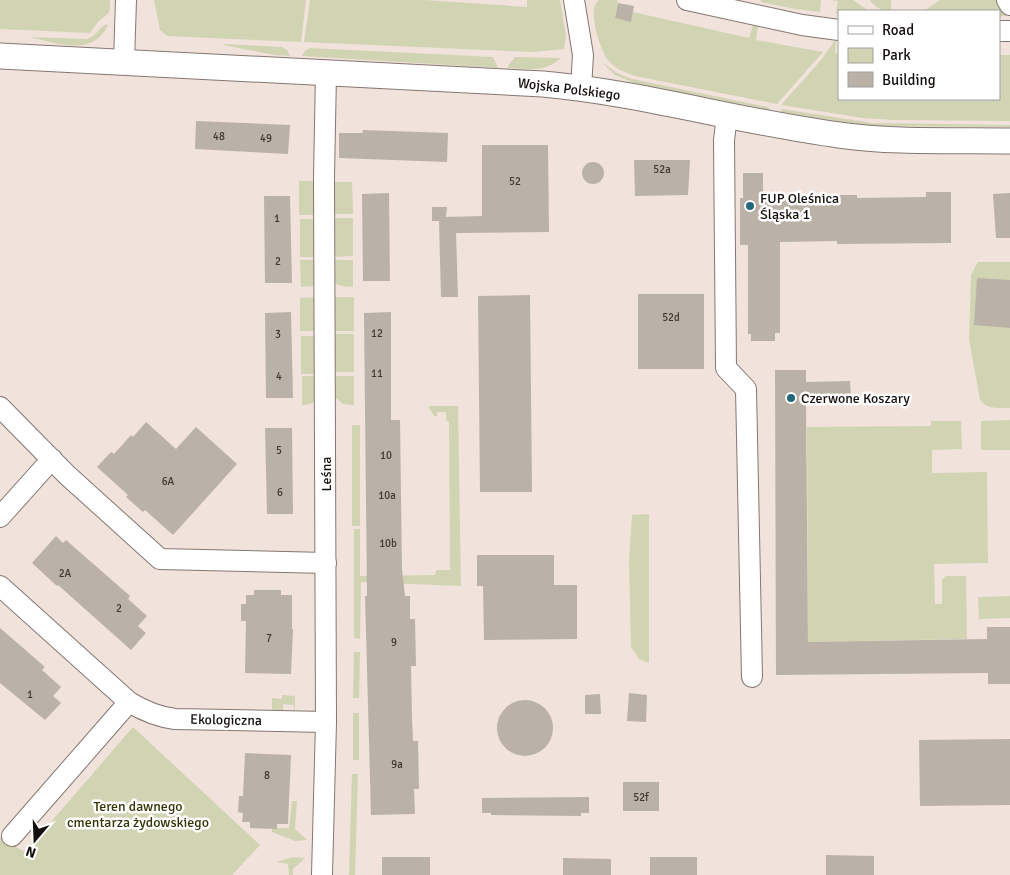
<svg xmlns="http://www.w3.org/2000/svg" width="1010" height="875" font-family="Signika,sans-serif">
<rect width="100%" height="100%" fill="#f1e2dc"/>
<g fill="#d1d4b3">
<path d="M0,0H110C110,13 110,13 100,20C96,23 94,29 90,33L0,29Z"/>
<path d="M154,0H306L301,42L167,36L160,30Z"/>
<path d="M310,0H424L527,7V0H560L566,36L564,49L532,52L304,42Z"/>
<path d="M599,0H617L618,3L615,18L631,21L633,12L749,38L753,25L758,26L756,40L823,52L777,104L635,76C624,72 615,69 608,60C601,51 592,22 594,10C594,6 596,3 599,0Z"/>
<path d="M761,0H821L820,12L795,9L761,2Z"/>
<path d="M830,0H853L869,11H839V14H836L838,1Z"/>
<path d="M870,0H891V11C882,11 875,8 870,0Z"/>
<path d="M940,0H1000L1006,13V16H999V11H924Z"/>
<path d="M108,24C95,58 56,43 29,37L87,39C97,36 99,26 108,24Z"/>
<path d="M836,39L835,53L839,54V99H999V55H1010V121L893,120L863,118L781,105L821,60Z"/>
<path d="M225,44L282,47L287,50L290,56L275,55L223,45Z"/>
<path d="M310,48L493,57L498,68L302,56L305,51Z"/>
<path d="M515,57L561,58C545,73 529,69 508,68V66Z"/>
<path d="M601,61L617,73L632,79L768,107L770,110L634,83L615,75Z"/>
<path d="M782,109L872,123L1010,125V127L875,126L835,121L780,112Z"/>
<path d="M299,181H318L317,215H299Z"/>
<path d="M332,182H352L353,214H332Z"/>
<path d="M332,218H353V256L332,257Z"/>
<rect x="300" y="219" width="21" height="38"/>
<path d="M300,260H321L315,286L301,287Z"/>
<path d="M332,260H353V287C329,286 333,281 332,260Z"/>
<path d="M978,262H1010V408C998,408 988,410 980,400L969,339L971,275Z"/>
<path d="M321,297V331H300V298Z"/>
<rect x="333" y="297" width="21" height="34"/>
<rect x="333" y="334" width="21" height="38"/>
<path d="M301,336H321L322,374H301Z"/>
<path d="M302,376H321C320,391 322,405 302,405Z"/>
<path d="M334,376H354V405L343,404L335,397Z"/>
<path d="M428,406H458L461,586L361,582L360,639L354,638V529H360V576L435,575L436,570H450L449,422L446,420V412H437V416H434Z"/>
<path d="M1010,420V450H981V421Z"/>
<path d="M931,421H961L962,449L932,450V473L987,472L988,563L934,564L935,604H942V580L946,576H966L967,639L808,642L807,427L931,426Z"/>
<rect x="352" y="425" width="8" height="101"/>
<path d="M649,514V663L639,659L631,647L629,561L632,515Z"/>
<path d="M1010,596V618L979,619L978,597Z"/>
<path d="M354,652H360L359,698H353Z"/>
<path d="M282,695L295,696V719L294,705L283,704V718L272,710V698L282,699Z"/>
<rect x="353" y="713" width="6" height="47"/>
<path d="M133,727L260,845L232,875H0V838L25,852Z"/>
<path d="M352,774H358L355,875H349Z"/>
<path d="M292,801H297L295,829L307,840L295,841L272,832V828H289Z"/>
<path d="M293,857L305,858L293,869V875H289L288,864L276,862Z"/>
</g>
<g fill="#bab2a6">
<path d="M618,3L634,6L631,22L615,18Z"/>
<path d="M196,121L290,125L288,154L195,149Z"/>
<path d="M363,130L448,133L447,162L339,158V133H362Z"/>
<path d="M482,145H548L549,232L456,233L458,297H441L439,221H432V207H447L446,217L482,216Z"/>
<path d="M634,160H690L688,195L635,196Z"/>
<circle cx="593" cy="173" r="11"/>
<path d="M743,173H763V199L838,198V195H857V198L926,197V192H951V243L837,244V241L780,242V333H775V341H751V334H748V245H740V198H743Z"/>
<path d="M389,193L390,281H363L362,194Z"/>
<path d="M1010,193V238H996L993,194Z"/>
<path d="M264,196H290L292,283H265Z"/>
<path d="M977,278L1010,280V328L974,325Z"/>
<rect x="638" y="294" width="66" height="75"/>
<path d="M530,295L532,492H480L478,296Z"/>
<path d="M291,312L293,398H266L265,313Z"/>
<path d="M391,312V420H400L402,570L405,596H410V619H415L416,666H411L412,718L413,741H418L419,789H414L415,814L371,815L365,596H367L364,313Z"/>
<path d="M775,370H806V382L850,381L851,398L806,399L808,642L987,639V627H1010V684H988V673L776,675Z"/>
<path d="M146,422L176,449L196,427L237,464L173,535L145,510L143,512L126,497L128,495L97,467L111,452L114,454L131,435L133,437Z"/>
<path d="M265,428H292L293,514H267Z"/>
<path d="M56,536L63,543L66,540L130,596L128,599L147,616L138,626L146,633L131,650L58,585L57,586L32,563Z"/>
<path d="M477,555H554V585H577V639L484,640L483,586H477Z"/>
<path d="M254,590H281V595H292V629H293L291,674L245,673L246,621H241V604H246V595H254Z"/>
<path d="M0,628L45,667L42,670L61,687L53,696L61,703L45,720L0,683Z"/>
<path d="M629,693L647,695L646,722L627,721Z"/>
<path d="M600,694L601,714H585V695Z"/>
<circle cx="525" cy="728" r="28"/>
<path d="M1010,739V805L920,806L919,740Z"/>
<path d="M245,753L291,755L288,824H277V829L250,828V822H242L243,813L238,812L239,796H243Z"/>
<rect x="623" y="782" width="36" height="29"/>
<path d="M589,797V813H581V816L491,815V813H482V798Z"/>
<path d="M826,855L874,856V875H826Z"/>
<rect x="382" y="857" width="48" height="18"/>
<rect x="650" y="857" width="47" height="18"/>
<path d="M563,858L611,859V875H563Z"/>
</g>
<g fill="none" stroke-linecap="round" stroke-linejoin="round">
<g stroke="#847771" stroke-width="22">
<g id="minor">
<path d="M574,0L583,55L581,88"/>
<path d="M687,0L802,25L839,30"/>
<path d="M1007,0L1010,5"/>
<path d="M999,31H1010"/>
<path d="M124,62L126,0"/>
<path d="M727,115L724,140L726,368L746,389L752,677"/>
<path d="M0,407L67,475L160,559L326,563"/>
<path d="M0,517L52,459"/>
<path d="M0,586L129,702C144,711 158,717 175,719L326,722"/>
<path d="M12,836L129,702"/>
<path d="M322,875L326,722L324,177L326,73"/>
</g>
</g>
<g stroke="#847771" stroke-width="27">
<path id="major" d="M0,56L543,84C643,93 740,122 839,135C895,143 953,140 1010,141"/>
</g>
<use href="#minor" stroke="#fff" stroke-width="20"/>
<use href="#major" stroke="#fff" stroke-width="25"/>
</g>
<g fill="#236979" stroke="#fff" stroke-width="2">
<circle cx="750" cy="206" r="5"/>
<circle cx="791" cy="398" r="5"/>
</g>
<g text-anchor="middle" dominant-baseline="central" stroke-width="5" stroke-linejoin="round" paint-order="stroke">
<g font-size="11" fill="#3d3732">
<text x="219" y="136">48</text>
<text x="266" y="138">49</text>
<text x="662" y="169">52a</text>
<text x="515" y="181">52</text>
<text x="277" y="218">1</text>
<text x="278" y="261">2</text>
<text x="671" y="317">52d</text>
<text x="377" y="333">12</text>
<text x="278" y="334">3</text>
<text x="377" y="373">11</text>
<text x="279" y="376">4</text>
<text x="279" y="450">5</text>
<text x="386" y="455">10</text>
<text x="168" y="481">6A</text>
<text x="280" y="492">6</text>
<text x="387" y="495">10a</text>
<text x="388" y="543">10b</text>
<text x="65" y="573">2A</text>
<text x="119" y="608">2</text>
<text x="269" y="638">7</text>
<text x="394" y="642">9</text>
<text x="30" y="694">1</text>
<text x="397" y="764">9a</text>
<text x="267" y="775">8</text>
<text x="641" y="797">52f</text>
</g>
<g font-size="14" fill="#130e0c" stroke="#fff">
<text transform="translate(569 89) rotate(7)">Wojska Polskiego</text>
<text transform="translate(326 474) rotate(-90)">Leśna</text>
<text transform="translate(226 720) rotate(1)">Ekologiczna</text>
</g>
<g font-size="14" fill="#130e0c" stroke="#fff" text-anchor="start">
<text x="760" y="198">FUP Oleśnica<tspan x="760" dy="16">Śląska 1</tspan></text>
<text x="801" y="398">Czerwone Koszary</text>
</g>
<g font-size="14" fill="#333505" stroke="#fff">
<text x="138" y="806">Teren dawnego<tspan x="138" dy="16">cmentarza żydowskiego</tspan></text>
</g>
</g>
<rect x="838" y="10" width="162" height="90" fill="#ffffff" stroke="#a19f9e"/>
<rect x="848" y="26" width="25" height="8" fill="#ffffff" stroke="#a19f9e"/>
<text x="882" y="35" font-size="15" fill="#130e0c">Road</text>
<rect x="848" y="48" width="25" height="15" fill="#d1d4b3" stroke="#a19f9e"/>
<text x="882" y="60" font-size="15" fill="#130e0c">Park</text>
<rect x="848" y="72" width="25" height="15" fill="#bab2a6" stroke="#a19f9e"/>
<text x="882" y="85" font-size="15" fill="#130e0c">Building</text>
<g transform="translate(35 840) rotate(199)" stroke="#ffffff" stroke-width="4" paint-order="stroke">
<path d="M0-4L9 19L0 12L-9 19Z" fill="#130e0c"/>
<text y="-8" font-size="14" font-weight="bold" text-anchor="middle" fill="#130e0c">N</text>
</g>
</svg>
